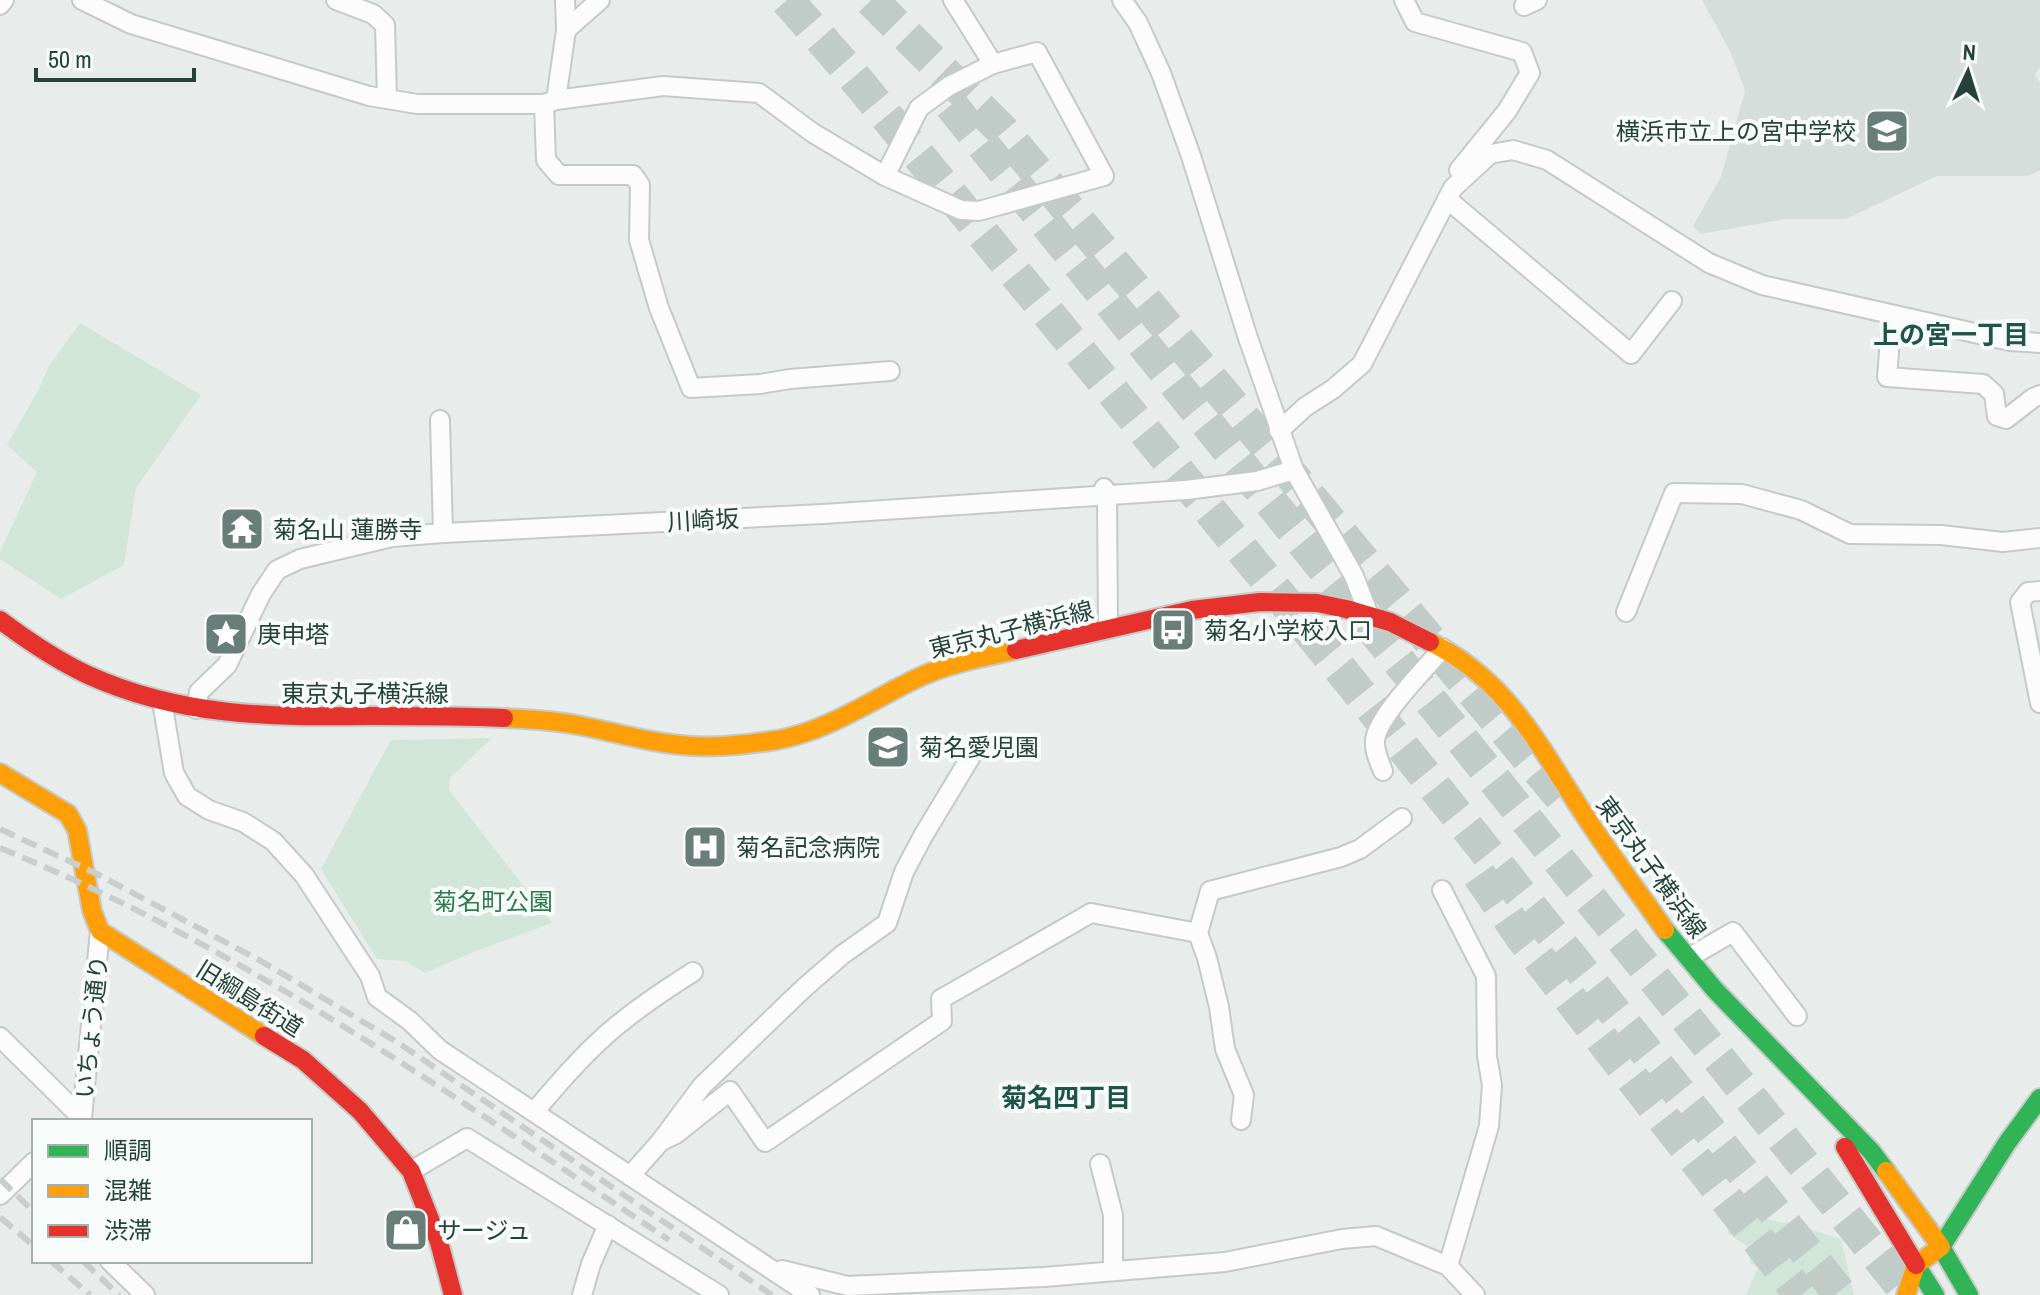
<svg xmlns="http://www.w3.org/2000/svg" width="2040" height="1295" font-family="'Archivo Narrow','Noto Sans JP',sans-serif">
<rect width="100%" height="100%" fill="#e8edeb"/>
<path fill="#d6dedb" d="M1702,0H2040V67L2035,75L2040,83V171L2027,176H1937L1846,219H1785L1700,234L1693,226L1721,177L1745,91L1731,53Z"/>
<g fill="#d1e6d8">
<path d="M80,323L201,395L136,488L124,565L61,599L0,559V552L37,472L7,445L39,389L49,366Z"/>
<path d="M492,738L450,778L449,790L552,923L471,953L425,973L405,961L377,959L321,869L391,740Z"/>
<path d="M1739,1212L1755,1221L1759,1217L1783,1223L1787,1222L1841,1239L1854,1295H1746L1758,1268L1749,1262L1755,1251L1727,1233Z"/>
</g>
<g fill="none" stroke-linecap="round" stroke-linejoin="round">
<g stroke="#c1cbc8" stroke-width="34" stroke-dasharray="34 17" stroke-linecap="butt">
<path d="M787,0L850,72L1349,680L1841,1295"/>
<path d="M871,0L1002,130L1567,804"/>
<path d="M951,105L1909,1295"/>
<path d="M1479,875L1522,937L1801,1295"/>
</g>
<g stroke="#c5cac8" stroke-width="22">
<g id="street">
<path d="M82,0L131,24L369,96L417,104H544L556,100L663,86L759,93L813,133L885,176L961,210L979,211L1104,176L1037,52L993,64L949,86L919,108L885,176"/>
<path d="M336,0L373,14L385,25L387,99"/>
<path d="M953,0L993,64"/>
<path d="M1122,0L1138,23L1161,73L1191,156L1248,338L1294,470L1354,576L1369,615"/>
<path d="M1404,0L1415,22L1522,52L1530,73L1507,111L1459,170"/>
<path d="M0,5L4,0"/>
<path d="M1524,6L1537,0"/>
<path d="M566,30L600,0"/>
<path d="M556,100L566,30L565,0"/>
<path d="M544,104L546,160L559,175H633L640,185L639,240L659,308L691,388L760,384L790,379L890,371"/>
<path d="M1447,199L1631,354L1672,301"/>
<path d="M1892,315L1887,377L1983,384L1994,394L1997,416L2006,419L2033,398L2040,395"/>
<path d="M440,420L443,533"/>
<path d="M1279,431L1305,407L1333,389L1362,364L1453,188L1490,154L1513,150L1547,160L1709,263L1762,285L2010,341L2040,343"/>
<path d="M1104,488L1107,494L1108,629"/>
<path d="M2040,591L2028,592L2020,602L2040,703"/>
<path d="M1626,612L1674,493L1742,494L1801,510L1850,534L1941,535L2003,542L2040,538"/>
<path d="M162,701L174,773L187,796L209,810L243,822L273,841L304,875L370,976L377,997L410,1021L440,1050L810,1295"/>
<path d="M196,709L199,692L227,665L261,594L277,570L300,559L392,537L443,533L823,514L1186,490L1257,481L1294,470"/>
<path d="M1383,771C1379,761 1374,751 1375,740C1378,716 1425,669 1443,648"/>
<path d="M1442,890L1486,976L1487,1056L1492,1085L1489,1126L1448,1266"/>
<path d="M1198,933L1207,958L1219,1007L1225,1049L1244,1095L1241,1120"/>
<path d="M1688,958L1733,932L1797,1016"/>
<path d="M0,1037L82,1118"/>
<path d="M534,1112C557,1085 580,1058 607,1034C633,1011 663,991 693,972"/>
<path d="M78,1121L82,1118L100,931"/>
<path d="M661,1141L676,1134L730,1091L765,1142L942,1021L941,999L1091,913L1198,933L1210,891L1341,857L1360,849L1402,818"/>
<path d="M1100,1164L1113,1215V1271"/>
<path d="M411,1171L467,1138L719,1295"/>
<path d="M630,1176L661,1141L702,1086L804,988L842,955L887,923L904,872L923,836L976,748"/>
<path d="M0,1195L34,1162"/>
<path d="M110,1261L145,1295"/>
<path d="M782,1270L848,1286L1044,1277L1225,1262L1342,1239L1376,1236L1448,1266L1475,1295"/>
<path d="M582,1295L591,1264L608,1225"/>
</g>
</g>
<g stroke="#c3cbc8" stroke-width="22">
<g id="fast">
<path d="M1665,930L1715,990L1871,1151L1886,1171"/>
<path d="M1916,1265L1935,1295"/>
<path d="M1969,1295L1941,1247L2007,1143L2040,1098"/>
</g>
</g>
<g stroke="#c3cbc8" stroke-width="22">
<g id="slow">
<path d="M1430,642C1509,680 1541,750 1587,819C1612,857 1639,893 1665,930"/>
<path d="M504,718C529,719 553,720 577,725C615,732 653,744 692,746C720,748 750,744 777,740C831,730 874,698 922,676C952,663 984,657 1016,650"/>
<path d="M0,773L68,814L77,830L92,911L100,931L264,1036"/>
<path d="M1886,1171L1941,1247L1916,1265L1906,1295"/>
</g>
</g>
<g stroke="#c3cbc8" stroke-width="22">
<g id="jam">
<path d="M0,620C28,641 56,660 88,675C181,717 270,717 370,716C415,716 460,716 504,718"/>
<path d="M1016,650L1192,610L1260,602L1317,603L1346,609L1390,622L1430,642"/>
<path d="M264,1036L303,1060L360,1111L411,1171L439,1242L453,1295"/>
<path d="M1845,1147L1916,1265"/>
</g>
</g>
<use href="#street" stroke="#fcfcfc" stroke-width="18"/>
<use href="#fast" stroke="#30b455" stroke-width="18"/>
<use href="#slow" stroke="#ff9f0a" stroke-width="18"/>
<use href="#jam" stroke="#e5322d" stroke-width="18"/>
<g stroke="#c9cdcc" stroke-width="6" stroke-dasharray="16 8" stroke-linecap="butt">
<path d="M0,829L97,874L261,961L397,1042L772,1295"/>
<path d="M0,848C239,945 455,1097 669,1240"/>
<path d="M0,1179L34,1212"/>
<path d="M0,1217L34,1246"/>
<path d="M51,1261L90,1295"/>
<path d="M83,1261L119,1295"/>
</g>
</g>
<defs>
<g id="school-square" transform="scale(2.3)"><rect x="-9" y="-9" width="18" height="18" rx="4" fill="#697e78" stroke="#f7fbf9"/><path d="M0-5L7-2L0 1L-7-2ZM-4 1L0 2.5L4 1V4Q0 6-4 4Z" fill="#fff"/></g>
<g id="temple-square" transform="scale(2.3)"><rect x="-9" y="-9" width="18" height="18" rx="4" fill="#697e78" stroke="#f7fbf9"/><path d="M0-6L5-2H3V0L6.5 2.5H4V6H1.5V3h-3V6H-4V2.5H-6.5L-3 0V-2H-5Z" fill="#fff"/></g>
<g id="bus-square" transform="scale(2.3)"><rect x="-9" y="-9" width="18" height="18" rx="4" fill="#697e78" stroke="#f7fbf9"/><path d="M-5-6H5V4H4V6H2V4H-2V6H-4V4H-5ZM-3.5-4V0h7V-4ZM-3.5 1.2v1.5H-2V1.2ZM2 1.2v1.5H3.5V1.2Z" fill="#fff"/></g>
<g id="sight-square" transform="scale(2.3)"><rect x="-9" y="-9" width="18" height="18" rx="4" fill="#697e78" stroke="#f7fbf9"/><path d="M0-6L1.8-2.2L6-1.7L2.9 1.2L3.7 5.4L0 3.3L-3.7 5.4L-2.9 1.2L-6-1.7L-1.8-2.2Z" fill="#fff"/></g>
<g id="hospital-square" transform="scale(2.3)"><rect x="-9" y="-9" width="18" height="18" rx="4" fill="#697e78" stroke="#f7fbf9"/><path d="M-5-5h3v3.5h4V-5h3V5h-3V1.5h-4V5h-3Z" fill="#fff"/></g>
<g id="shop-square" transform="scale(2.3)"><rect x="-9" y="-9" width="18" height="18" rx="4" fill="#697e78" stroke="#f7fbf9"/><path d="M-5-2.5h2.3a2.7 3.5 0 0 1 5.4 0H5L5.5 6h-11ZM-1.5-2.5h3a1.5 2.3 0 0 0-3 0Z" fill="#fff"/></g>
</defs>
<g fill-rule="evenodd">
<use href="#school-square" x="1887" y="131"/>
<use href="#temple-square" x="242" y="529"/>
<use href="#bus-square" x="1173" y="630"/>
<use href="#sight-square" x="226" y="634"/>
<use href="#school-square" x="888" y="747"/>
<use href="#hospital-square" x="705" y="847"/>
<use href="#shop-square" x="406" y="1230"/>
</g>
<g text-anchor="middle" dominant-baseline="central" stroke-width="8" stroke-linejoin="round" paint-order="stroke">
<g font-size="24" fill="#24423a" stroke="#f7fbf9" text-anchor="start">
<text x="1856" y="131" text-anchor="end">横浜市立上の宮中学校</text>
<text x="273" y="529">菊名山 蓮勝寺</text>
<text x="1204" y="630">菊名小学校入口</text>
<text x="257" y="634">庚申塔</text>
<text x="919" y="747">菊名愛児園</text>
<text x="736" y="847">菊名記念病院</text>
<text x="437" y="1230">サージュ</text>
</g>
<g font-size="24" fill="#24423a" stroke="#f7fbf9">
<text transform="translate(703 520) rotate(-3)">川崎坂</text>
<text transform="translate(1011 629) rotate(-14)">東京丸子横浜線</text>
<text x="365" y="693">東京丸子横浜線</text>
<text transform="translate(1652 867) rotate(54)">東京丸子横浜線</text>
<text transform="translate(250 998) rotate(32)">旧綱島街道</text>
<text transform="translate(91 1027) rotate(-84)">いちょう通り</text>
</g>
<g font-size="24" fill="#2d7a4b" stroke="#f7fbf9">
<text x="493" y="901">菊名町公園</text>
</g>
<g font-size="26" font-weight="bold" fill="#1f5548" stroke="#f7fbf9">
<text x="1951" y="334">上の宮一丁目</text>
<text x="1066" y="1097">菊名四丁目</text>
</g>
</g>
<rect x="32" y="1119" width="280" height="144" fill="#f7fbf9" stroke="#a3b1ad" stroke-width="2"/>
<rect x="48" y="1145" width="40" height="12" fill="#30b455" stroke="#a3b1ad" stroke-width="2"/>
<text x="104" y="1159" font-size="24" fill="#24423a">順調</text>
<rect x="48" y="1185" width="40" height="12" fill="#ff9f0a" stroke="#a3b1ad" stroke-width="2"/>
<text x="104" y="1199" font-size="24" fill="#24423a">混雑</text>
<rect x="48" y="1225" width="40" height="12" fill="#e5322d" stroke="#a3b1ad" stroke-width="2"/>
<text x="104" y="1239" font-size="24" fill="#24423a">渋滞</text>
<g transform="translate(1968 72) rotate(4)" stroke="#f7fbf9" stroke-width="6" paint-order="stroke">
<path d="M0-6L14 30L0 20L-14 30Z" fill="#24423a"/>
<text y="-12" font-size="22" font-weight="bold" text-anchor="middle" fill="#24423a">N</text>
</g>
<path d="M36 68v12h158v-12" fill="none" stroke="#24423a" stroke-width="4"/>
<text x="48" y="68" font-size="24" fill="#24423a" stroke="#f7fbf9" stroke-width="6" paint-order="stroke">50 m</text>
</svg>
